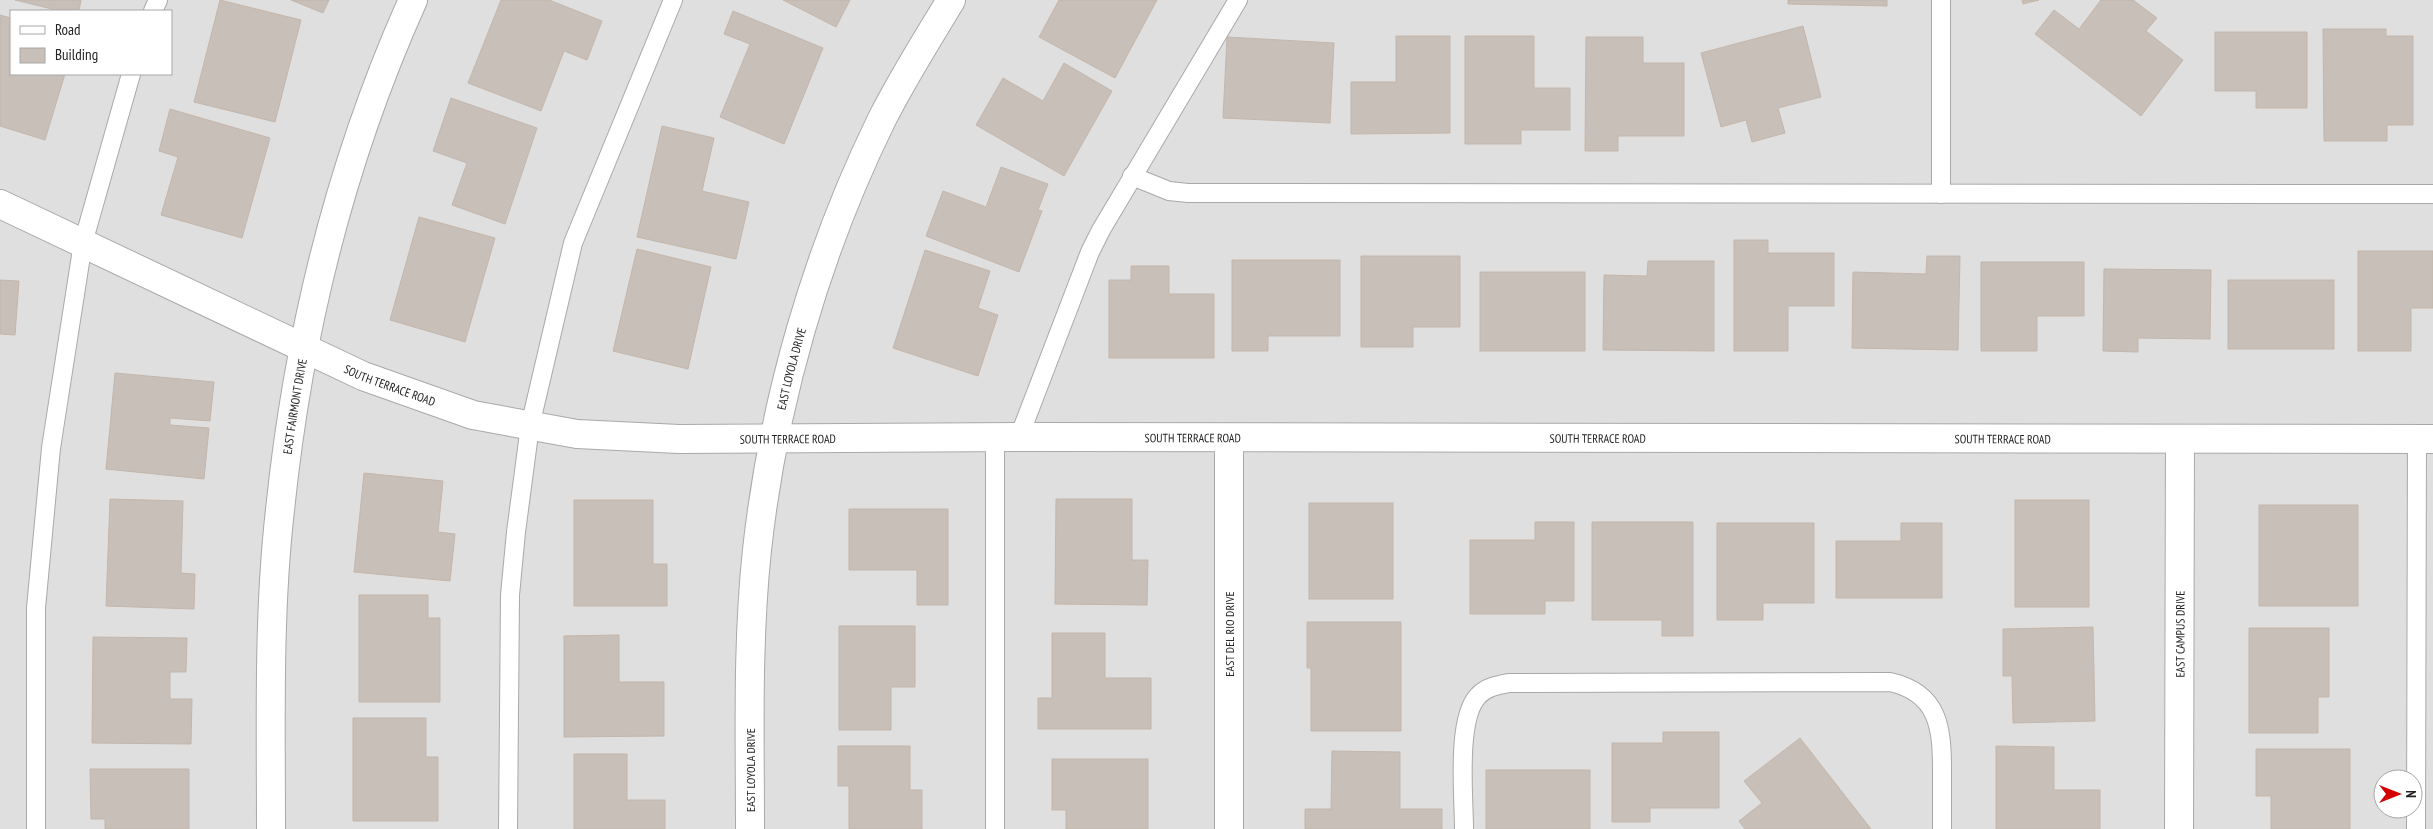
<svg xmlns="http://www.w3.org/2000/svg" width="2433" height="829" font-family="'PT Sans Narrow',sans-serif">
<rect width="100%" height="100%" fill="#f2efe9"/>
<path fill="#e0dfdf" fill-rule="evenodd" d="M0,0H2433V829H0ZM11,11H171V74H11ZM2383,779H2413V809H2383Z"/>
<g fill="#c7bfb8" stroke="#c4b6ab">
<path d="M15,0H81L79,11H60Z"/>
<path d="M220,0L301,20L275,122L194,102Z"/>
<path d="M291,0H329L323,13Z"/>
<path d="M501,0H549L602,21L587,60L564,51L541,111L468,83Z"/>
<path d="M783,0H850L836,27Z"/>
<path d="M1059,0H1157L1115,78L1039,37Z"/>
<path d="M1788,0H1887V6L1788,4Z"/>
<path d="M2022,0H2039L2023,4Z"/>
<path d="M2101,0H2133L2157,18L2146,31L2183,60L2141,116L2035,34L2054,10L2079,29Z"/>
<path d="M733,11L823,48L784,144L720,117L750,44L724,34Z"/>
<path d="M0,15L11,18V74H65L45,140L0,126Z"/>
<path d="M1803,26L1821,97L1778,108L1785,133L1752,142L1746,120L1721,127L1701,53Z"/>
<path d="M2323,29H2386V36H2413V125H2387V141H2324Z"/>
<path d="M2215,32H2307V108H2256V91H2215Z"/>
<path d="M1396,36H1450V133L1351,134V82H1396Z"/>
<path d="M1465,36H1534V88H1570V130H1521V144H1465Z"/>
<path d="M1227,37L1334,43L1330,123L1223,118Z"/>
<path d="M1586,37H1643V63H1684V136H1618V151H1585Z"/>
<path d="M1064,63L1112,91L1064,176L976,125L1003,78L1043,101Z"/>
<path d="M451,98L537,128L505,224L452,205L467,163L433,151Z"/>
<path d="M170,109L270,138L242,238L161,215L178,157L159,151Z"/>
<path d="M662,126L714,138L702,191L749,202L736,259L637,237Z"/>
<path d="M1001,167L1048,184L1038,210L1042,211L1019,272L926,236L943,191L986,207Z"/>
<path d="M419,217L495,238L465,342L390,320Z"/>
<path d="M1734,240H1768V253H1834V306H1788V351H1734Z"/>
<path d="M637,249L711,267L688,369L613,351Z"/>
<path d="M925,250L990,271L978,308L998,315L978,376L893,348Z"/>
<path d="M2358,251H2433V308H2411V351H2358Z"/>
<path d="M1361,256H1460V327H1413V347H1361Z"/>
<path d="M1927,256H1960L1958,350L1852,348L1853,272L1926,274Z"/>
<path d="M1232,260H1340V336H1268V351H1232Z"/>
<path d="M1648,261H1714V351L1603,350L1604,275L1647,276Z"/>
<path d="M1981,262H2084V316H2037V351H1981Z"/>
<path d="M1131,266H1169V294H1214V358H1109V280H1131Z"/>
<path d="M2104,269L2211,270L2210,339L2138,338V352L2103,351Z"/>
<rect x="1480" y="272" width="105" height="79"/>
<path d="M0,280L19,281L15,335L0,334Z"/>
<rect x="2228" y="280" width="106" height="69"/>
<path d="M115,373L214,382L210,421L170,418V425L209,428L204,479L106,469Z"/>
<path d="M364,473L443,481L438,532L455,534L450,581L354,572Z"/>
<path d="M110,499L183,501L181,573L195,574L194,609L106,606Z"/>
<path d="M1056,499H1132V560H1148L1147,605L1055,604Z"/>
<path d="M574,500H653V564H667V606H574Z"/>
<rect x="2015" y="500" width="74" height="107"/>
<rect x="1309" y="503" width="84" height="96"/>
<rect x="2259" y="505" width="99" height="101"/>
<path d="M849,509H948V605H917V570H849Z"/>
<path d="M1535,522H1574V601H1545V614H1470V540H1535Z"/>
<path d="M1592,522H1693V636H1662V620H1592Z"/>
<path d="M1717,523H1814V603H1763V620H1717Z"/>
<path d="M1901,523H1942V598H1836V541H1901Z"/>
<path d="M359,595H428V618H440V702H359Z"/>
<path d="M1307,622H1401V731H1311V668H1307Z"/>
<path d="M839,626H915V687H891V730H839Z"/>
<path d="M2093,627L2095,721L2013,723L2012,676H2003V629Z"/>
<path d="M2249,628H2329V697H2318V733H2249Z"/>
<path d="M1052,633H1105V678H1151V729H1038V698H1052Z"/>
<path d="M619,635V682H664V736L564,737V636Z"/>
<path d="M93,637L187,638L186,672H170V699H192L191,744L92,743Z"/>
<path d="M353,718H426V757H438V821H353Z"/>
<path d="M1663,732H1719V808H1650V822H1612V743H1663Z"/>
<path d="M1800,738L1871,829H1745L1739,821L1762,803L1744,781Z"/>
<path d="M838,746H910V790H922V829H849V786H838Z"/>
<path d="M1996,746L2054,747V790H2100V829H1996Z"/>
<path d="M2256,749H2350V829H2271V796H2256Z"/>
<path d="M1332,751L1400,752V809H1442V829H1305V809H1331Z"/>
<path d="M574,754H627V800H665V829H574Z"/>
<path d="M1052,759H1148V829H1066V810H1052Z"/>
<path d="M90,769H189V829H105V819H91Z"/>
<rect x="1486" y="770" width="104" height="59"/>
</g>
<g fill="none" stroke-linecap="round" stroke-linejoin="round">
<g stroke="#a9a9a9" stroke-width="20">
<g id="lane">
<path d="M153,11L158,0"/>
<path d="M1132,176L1169,191L1188,193L2433,194"/>
<path d="M1941,194V0"/>
<path d="M1019,437L1090,252L1101,230L1238,0"/>
<path d="M36,829V608L51,448L83,243L131,74"/>
<path d="M508,829L510,595L516,532L530,426L573,243L673,0"/>
<path d="M995,829V438"/>
<path d="M1464,829C1464,797 1456,719 1478,696C1486,687 1498,685 1509,683L1890,682C1939,693 1942,728 1942,771C1942,790 1942,810 1942,829"/>
<path d="M2416,829L2417,439"/>
</g>
</g>
<g stroke="#a9a9a9" stroke-width="30">
<g id="street">
<path id="s1" d="M0,204L363,376L473,415L577,434L679,439L1019,437L2433,439"/>
<path d="M1229,438V829"/>
<path id="s2" d="M271,829C271,723 268,615 280,510C298,335 341,160 413,0"/>
<path id="s3" d="M750,829C750,736 747,643 757,550C773,403 816,254 881,121C902,79 927,40 951,0"/>
<path id="s4" d="M2179,829L2180,439"/>
</g>
</g>
<use href="#lane" stroke="#fff" stroke-width="18"/>
<use href="#street" stroke="#fff" stroke-width="28"/>
</g>
<g text-anchor="middle" dominant-baseline="central" stroke-width="4" stroke-linejoin="round" paint-order="stroke">
<g font-size="12" fill="#222" stroke="#fff">
<text stroke="none"><textPath href="#s3" startOffset="464">EAST LOYOLA DRIVE</textPath></text>
<text stroke="none"><textPath href="#s1" startOffset="430">SOUTH TERRACE ROAD</textPath></text>
<text stroke="none"><textPath href="#s2" startOffset="424">EAST FAIRMONT DRIVE</textPath></text>
<text stroke="none"><textPath href="#s1" startOffset="1240">SOUTH TERRACE ROAD</textPath></text>
<text stroke="none"><textPath href="#s1" startOffset="1645">SOUTH TERRACE ROAD</textPath></text>
<text stroke="none"><textPath href="#s1" startOffset="835">SOUTH TERRACE ROAD</textPath></text>
<text stroke="none"><textPath href="#s1" startOffset="2050">SOUTH TERRACE ROAD</textPath></text>
<text transform="translate(1229 634) rotate(-90)">EAST DEL RIO DRIVE</text>
<text stroke="none"><textPath href="#s4" startOffset="195">EAST CAMPUS DRIVE</textPath></text>
<text transform="translate(750 770) rotate(-90)">EAST LOYOLA DRIVE</text>
</g>
</g>
<rect x="10" y="10" width="162" height="65" fill="#ffffff" stroke="#a7a7a7"/>
<rect x="20" y="26" width="25" height="8" fill="#ffffff" stroke="#a7a7a7"/>
<text x="55" y="35" font-size="15" fill="#222222">Road</text>
<rect x="20" y="48" width="25" height="15" fill="#c7bfb8" stroke="#a7a7a7"/>
<text x="55" y="60" font-size="15" fill="#222222">Building</text>
<g transform="translate(2398 794) rotate(90)"><circle r="24" fill="#ffffff" stroke="#a7a7a7"/>
<path d="M0-4L9 19L0 12L-9 19Z" fill="#d40000"/>
<text y="-8" font-size="14" font-weight="bold" text-anchor="middle" fill="#222222">N</text>
</g>
</svg>
